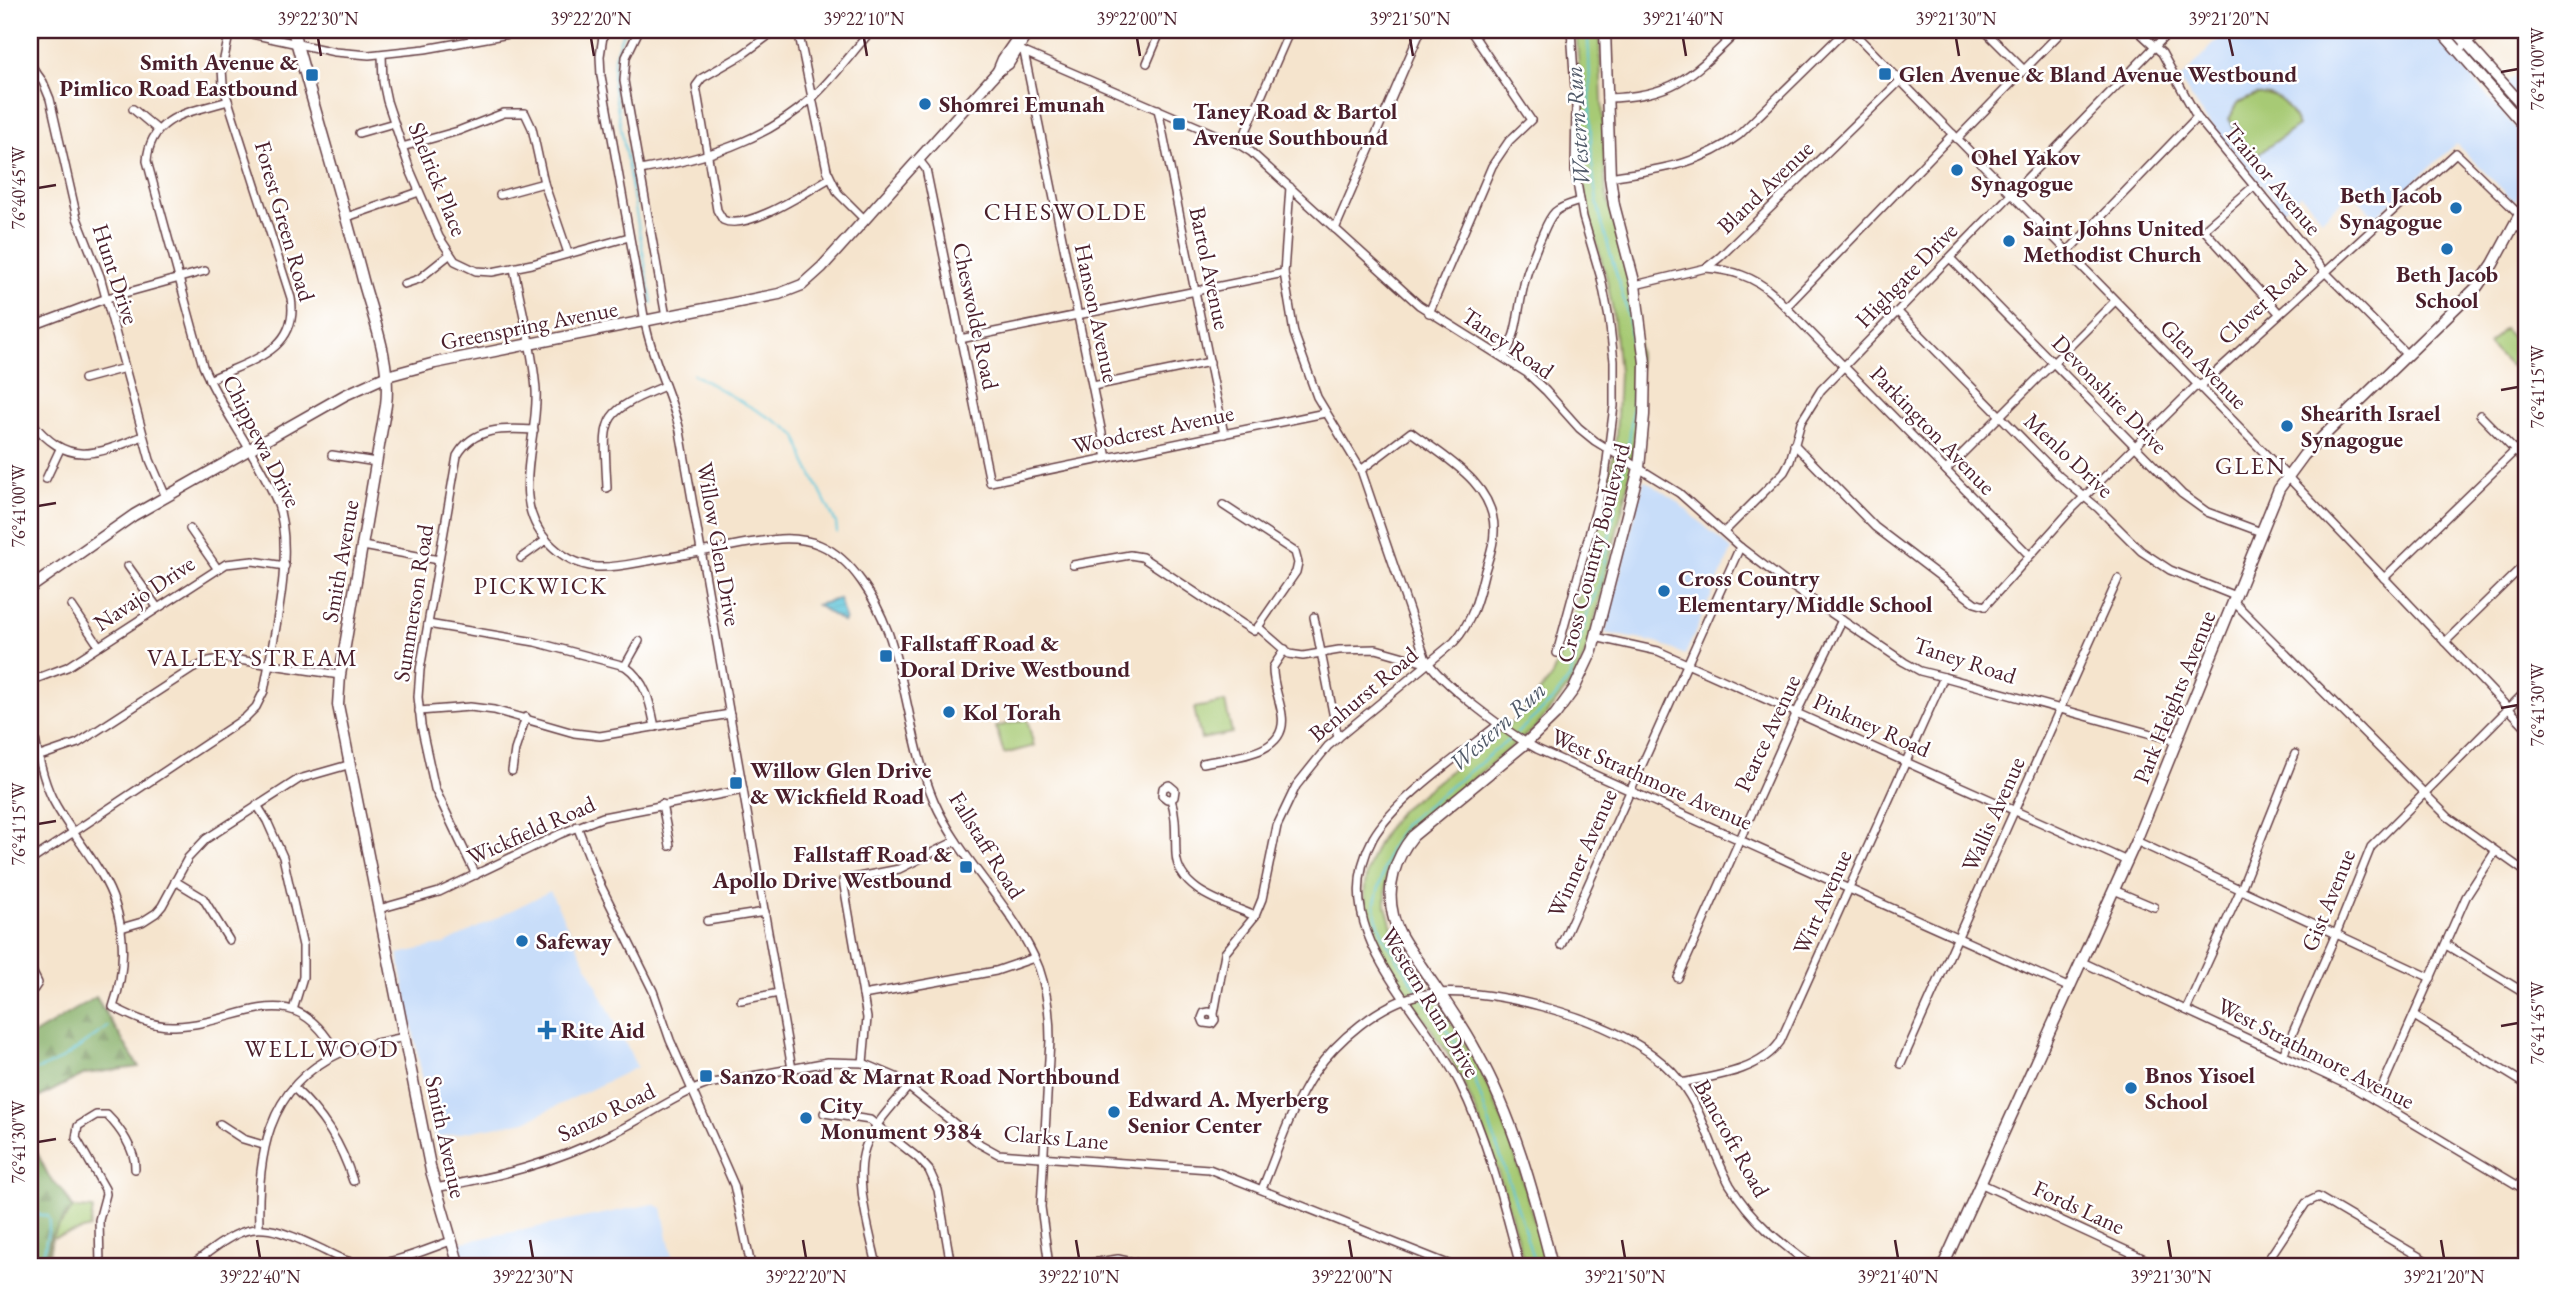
<svg xmlns="http://www.w3.org/2000/svg" width="2557" height="1296" font-family="'EB Garamond',serif">
<defs>
<pattern id="forest-firs" width="22" height="20" patternUnits="userSpaceOnUse" patternTransform="scale(1.75)"><rect width="22" height="20" fill="#85ae66"/><path d="M5 1l3.5 6h-7zM16 11l3.5 6h-7z" fill="#6f8d54"/></pattern>
<pattern id="water-rules" width="6" height="5" patternUnits="userSpaceOnUse" patternTransform="scale(1.75)"><rect width="6" height="5" fill="#5fc7dc"/><path d="M0 2.5h6" fill="none" stroke="#54aabd"/></pattern>
</defs>
<rect width="100%" height="100%" fill="#fff"/>
<filter id="ink" filterUnits="userSpaceOnUse"><feTurbulence type="fractalNoise" baseFrequency=".0143" numOctaves="2"/><feDisplacementMap in="SourceGraphic" scale="14" xChannelSelector="R" yChannelSelector="G"/><feConvolveMatrix kernelMatrix="1 2 1 2 8 2 1 2 1" color-interpolation-filters="sRGB"/></filter>
<filter id="wash" filterUnits="userSpaceOnUse"><feTurbulence type="fractalNoise" baseFrequency=".00686" numOctaves="4" result="noise"/><feDisplacementMap in="SourceGraphic" scale="28" xChannelSelector="R" yChannelSelector="G"/><feGaussianBlur stdDeviation="1.57" result="paint"/><feColorMatrix in="noise" values="0 0 0 0 0 0 0 0 0 0 0 0 0 0 0 0 0 1.4 0 .05"/><feComposite in="paint" operator="in"/></filter>
<g filter="url(#wash)">
<rect width="100%" height="100%" fill="#f5e4cd"/>
<g fill="#c8ddf9">
<path d="M2227,30H2429L2527,141V178L2515,202L2456,144L2375,217L2352,192L2322,219L2301,194L2282,211L2272,197L2205,118L2180,80Z"/>
<path d="M2527,65V118L2501,88Z"/>
<path d="M1644,480L1673,498L1732,550L1685,655L1658,643L1605,633Z"/>
<path d="M550,891L637,1067L526,1121L434,1138L398,954L445,944Z"/>
<path d="M653,1204L662,1208L674,1266H465L457,1243Z"/>
</g>
<g fill="#a7ca74" stroke="#787450" stroke-width="2">
<path d="M1576,30H1599L1606,193L1631,285L1639,356L1638,420L1627,490L1588,647L1579,668L1568,687L1537,726L1412,829L1402,841L1388,869L1386,884V906L1394,934C1423,983 1459,1027 1484,1079C1513,1137 1530,1204 1546,1266H1525C1508,1203 1490,1139 1462,1080C1415,984 1308,919 1402,809L1516,719L1551,678L1570,629L1610,473L1616,437L1619,373L1613,312L1607,280L1586,206L1582,178L1581,98Z"/>
<path d="M2258,94C2281,93 2289,107 2298,126L2255,156H2252L2229,119L2238,103Z"/>
<path d="M2504,329L2525,351L2510,366L2488,344Z"/>
<path d="M1225,702L1232,733L1201,739L1194,708Z"/>
<path d="M1027,719L1034,746L1004,754L996,727Z"/>
<path d="M30,1139L49,1177L63,1191L73,1208L93,1209L90,1228L52,1238L47,1266H30Z"/>
</g>
<g fill="url(#forest-firs)" stroke="#686648" stroke-width="2">
<path d="M96,997L139,1067L85,1074L30,1102V1037Z"/>
<path d="M30,1139L49,1177L63,1191L73,1208L50,1238L44,1266H30Z"/>
</g>
<path fill="url(#water-rules)" stroke="#547384" stroke-width="2" d="M839,599L845,619L843,622L817,605Z"/>
<g fill="none" stroke-linecap="round" stroke-linejoin="round">
<g stroke="#5fc7dc" stroke-width="2">
<path d="M624,30L614,57L613,83L652,303"/>
<path d="M1587,30C1593,83 1587,136 1595,189C1601,231 1617,271 1627,312C1635,345 1635,422 1626,455"/>
<path d="M693,374L786,427L797,436L805,461L836,523L837,532"/>
<path d="M1516,734L1553,700L1570,677L1589,608L1600,583L1624,464"/>
<path d="M1418,991L1384,938L1376,917L1375,902L1389,850L1404,824L1512,737"/>
<path d="M1423,998L1454,1040L1473,1074L1522,1221L1535,1266"/>
<path d="M30,1071C60,1066 83,1043 108,1027"/>
<path d="M30,1213L48,1216L50,1221L41,1266"/>
</g>
</g>
</g>
<g filter="url(#ink)">
<g fill="none" stroke-linecap="round" stroke-linejoin="round">
<g stroke="#643d43" stroke-width="10">
<g id="minor">
<path d="M233,30L335,52L369,55L425,49L531,30"/>
<path d="M470,30L472,40"/>
<path d="M604,30L600,56L601,76L645,322C652,360 671,393 680,431L792,1069"/>
<path d="M639,30L626,57L624,81L666,317"/>
<path d="M776,30L742,55L702,78L696,86L717,210L723,220C747,232 807,191 830,178"/>
<path d="M798,30L827,170L838,193L865,220"/>
<path d="M1851,30L2287,476L2527,728"/>
<path d="M1984,30L2024,70"/>
<path d="M2137,30L2162,53L2197,117L2274,210L2324,271L2407,355"/>
<path d="M30,43L37,30"/>
<path d="M1014,45L1024,52L1240,145L1251,152L1419,305L1527,373L1546,391L1579,428L1595,441L1679,493L1740,547L1787,583L1904,662L1920,671L1944,677L2177,741"/>
<path d="M2464,46L2482,30"/>
<path d="M1024,52L1107,458"/>
<path d="M382,55L383,82L387,101L410,170L439,237L455,261L476,271L492,272L532,264L629,237"/>
<path d="M1147,63L1161,30"/>
<path d="M30,64L43,82L50,99L77,218L100,276L150,460L166,497"/>
<path d="M1606,98C1674,97 1693,75 1739,30"/>
<path d="M133,109L158,130"/>
<path d="M1158,109L1224,434"/>
<path d="M359,133L394,123"/>
<path d="M1957,139L2063,30"/>
<path d="M1240,145L1290,30"/>
<path d="M402,147L458,131L504,113H525L532,128L544,183L568,253"/>
<path d="M919,160L926,169L990,482L1325,413"/>
<path d="M640,170C703,159 763,142 812,98C834,78 852,52 872,30"/>
<path d="M1610,177C1658,169 1698,166 1739,135L1846,30"/>
<path d="M2254,186L2209,225L2206,228V232L2279,313"/>
<path d="M1290,187L1284,273L1294,333L1317,397L1361,470L1425,657C1438,682 1511,735 1537,749L2070,988"/>
<path d="M500,195L544,183"/>
<path d="M347,217L419,192"/>
<path d="M2515,223L2527,236"/>
<path d="M1335,229L1421,30"/>
<path d="M2067,252L2197,117"/>
<path d="M1950,258L2182,494L2207,512L2261,532"/>
<path d="M514,268C521,308 533,349 536,390C539,440 508,500 548,542C561,556 578,565 597,567C616,568 635,563 653,560C683,555 713,550 742,544C769,540 794,534 820,545C853,559 876,600 888,632C908,687 911,747 934,801C961,862 1016,909 1039,968C1047,991 1050,1016 1050,1040L1041,1207L1049,1266"/>
<path d="M1706,268C1731,270 1753,276 1772,293L2029,555"/>
<path d="M404,284L419,279L449,255"/>
<path d="M1635,285L1706,268L1720,257L1901,80"/>
<path d="M1786,307L1953,134"/>
<path d="M1898,312L2059,476L2098,508L2141,551L2170,570L2235,596"/>
<path d="M1429,313L1492,166L1509,141L1531,120L1470,30"/>
<path d="M30,327L107,298L205,271"/>
<path d="M960,339L1284,273"/>
<path d="M1504,358C1518,333 1517,315 1523,289C1526,272 1533,257 1539,242C1544,232 1547,220 1555,212C1562,206 1571,204 1580,201"/>
<path d="M84,379L125,368"/>
<path d="M209,380C248,361 300,351 291,298L223,85L222,68L230,30"/>
<path d="M1093,386L1210,362"/>
<path d="M2480,415L2527,463"/>
<path d="M30,420C67,467 94,456 143,436"/>
<path d="M1794,444L1875,527L1975,603L1985,606"/>
<path d="M332,455L376,462"/>
<path d="M1946,470L2115,301"/>
<path d="M46,479L60,449"/>
<path d="M607,488C604,417 597,414 665,386"/>
<path d="M1223,505L1295,552L1298,563L1296,572L1258,627"/>
<path d="M190,529L217,568"/>
<path d="M1724,532L1784,472L1790,461L1801,422L1821,390L2171,30"/>
<path d="M363,546L439,560"/>
<path d="M521,558L546,540"/>
<path d="M1073,565L1130,555L1142,557L1241,623L1254,631L1258,627L1289,654L1303,656L1339,650L1376,649L1429,664"/>
<path d="M128,566L157,607"/>
<path d="M2384,578L2527,439"/>
<path d="M2233,601L2448,817L2527,873"/>
<path d="M72,606L99,646"/>
<path d="M1985,606L2071,510L2194,388L2204,383L2456,153L2520,215"/>
<path d="M1314,617L1338,738"/>
<path d="M428,624L535,642L625,666C646,681 650,702 655,727"/>
<path d="M1595,637L1658,651L2127,861"/>
<path d="M2445,642L2527,562"/>
<path d="M1557,653L1605,476L1614,406V361L1609,318L1601,278L1583,217L1575,171L1576,103L1571,30"/>
<path d="M625,666L639,641"/>
<path d="M30,681L67,667L226,564L253,561L285,566"/>
<path d="M419,711L470,707L494,710L574,733L600,736L730,714"/>
<path d="M30,715C36,742 40,773 52,798C65,824 86,848 101,874C126,914 128,964 113,1007C133,1017 152,1027 175,1026C243,1024 292,971 337,1054"/>
<path d="M1499,724C1463,753 1395,799 1373,838C1323,931 1422,1007 1460,1084C1488,1140 1504,1206 1520,1266"/>
<path d="M40,756L78,743L192,669L209,661L225,658L340,675"/>
<path d="M1203,763C1230,757 1288,756 1282,715C1280,699 1272,683 1273,667L1285,649"/>
<path d="M512,771L515,750L526,717"/>
<path d="M1171,799H1167L1162,795L1163,788L1169,785L1175,790L1174,797L1171,799C1177,818 1175,834 1176,854C1178,892 1226,903 1255,916"/>
<path d="M662,804L670,846"/>
<path d="M257,805L267,821L283,857L303,946V977L293,1010"/>
<path d="M577,826L600,884L653,991L670,1040L734,1185L751,1266"/>
<path d="M2136,841L2431,978"/>
<path d="M30,861L245,718L256,707L264,691C273,638 296,552 277,502C257,454 223,413 203,366L147,161C150,115 192,112 228,101"/>
<path d="M476,875L435,789L421,725L418,697L420,670L457,456C473,427 504,428 534,430"/>
<path d="M175,881L203,898L229,940"/>
<path d="M2114,890L2154,907"/>
<path d="M379,909L439,892L560,834L603,817L743,790"/>
<path d="M707,921L765,912"/>
<path d="M121,928L142,922L156,913L162,906L188,858L206,839L299,779L348,765"/>
<path d="M1561,945L1740,547"/>
<path d="M2446,945L2527,994"/>
<path d="M2082,962L2354,1088L2527,1191"/>
<path d="M30,967L38,983L34,989L30,991"/>
<path d="M1678,978L1797,712L1842,620"/>
<path d="M863,995L996,971L1034,958"/>
<path d="M741,1000L779,993"/>
<path d="M2186,1010L2241,889L2295,754"/>
<path d="M1214,1014L1209,1012L1204,1013L1202,1018L1204,1023L1212,1024L1215,1020L1214,1014L1225,953L1255,916L1262,899L1277,826L1296,786L1328,746L1454,642C1472,622 1478,599 1484,574C1488,560 1494,546 1494,532C1496,484 1444,457 1411,432L1361,470"/>
<path d="M2414,1016L2527,1085"/>
<path d="M2283,1055L2336,934L2371,847L2527,690"/>
<path d="M863,1063L867,1018L843,880L899,869L956,841"/>
<path d="M1901,1064L2118,579"/>
<path d="M1680,1083C1714,1076 1759,1072 1780,1042L1944,677"/>
<path d="M294,1088C323,1115 341,1143 353,1181"/>
<path d="M2376,1101L2466,897L2495,852"/>
<path d="M824,1113L870,1120L918,1158L929,1170L938,1190L951,1266"/>
<path d="M220,1124L243,1139L263,1145"/>
<path d="M1982,1184L2160,1266"/>
<path d="M435,1188C500,1176 552,1164 611,1134C644,1119 673,1096 708,1084L828,1062L863,1063L896,1077L980,1144L998,1154L1209,1169L1453,1266"/>
<path d="M1262,1189C1278,1150 1291,1108 1314,1073C1336,1041 1380,1003 1419,995C1458,988 1502,996 1540,1006C1586,1018 1639,1037 1672,1072C1703,1105 1709,1147 1730,1185C1751,1220 1780,1243 1812,1266"/>
<path d="M259,1228C257,1158 266,1087 338,1054C359,1045 383,1042 405,1037"/>
<path d="M100,1266L99,1220L106,1194L105,1189L76,1138L78,1126L96,1115H107C120,1128 136,1151 135,1169"/>
<path d="M190,1266C247,1222 255,1218 321,1249C335,1256 347,1263 362,1264C392,1266 424,1250 451,1241"/>
<path d="M877,1266C870,1232 852,1176 867,1143C876,1122 894,1104 909,1086"/>
<path d="M1071,1266L1118,1259L1151,1266"/>
<path d="M2264,1266L2306,1203L2318,1197L2435,1266"/>
<path d="M2328,1266L2329,1264"/>
</g>
</g>
<g stroke="#643d43" stroke-width="13">
<g id="major">
<path d="M293,30C316,115 342,199 364,284C375,323 391,364 386,405L340,675L338,705L431,1171L459,1266"/>
<path d="M2440,30L2527,129"/>
<path d="M2455,30L2527,110"/>
<path d="M998,71L1003,59L1021,33"/>
<path d="M30,588L134,515L345,395L387,376L435,363L779,294L802,285L822,267L998,71L1008,64L1029,30"/>
<path d="M1552,1266C1534,1194 1513,1116 1476,1051C1460,1021 1440,994 1421,966C1410,950 1397,934 1393,915C1386,887 1395,858 1413,836L1526,743L1555,715L1574,689L1592,651L1639,468L1644,415L1645,363L1635,285L1614,205L1610,177L1605,30"/>
<path d="M1943,1266L2136,841L2279,489L2304,455L2477,287L2493,264L2527,201"/>
</g>
</g>
<use href="#minor" stroke="#fff" stroke-width="7"/>
<use href="#major" stroke="#fff" stroke-width="10"/>
</g>
</g>
<path fill="none" stroke="#4a1f2b" stroke-width="2.5" d="M318,38L321,56M591,38L594,56M864,38L867,56M1137,38L1140,56M1410,38L1413,56M1683,38L1686,56M1956,38L1959,56M2229,38L2233,56M2501,72L2518,69M38,188L56,185M2501,390L2518,387M38,506L56,503M2501,708L2518,705M38,824L56,821M2501,1026L2518,1023M38,1142L56,1139M257,1240L260,1258M530,1240L533,1258M803,1240L806,1258M1076,1240L1079,1258M1349,1240L1352,1258M1622,1240L1625,1258M1895,1240L1898,1258M2168,1240L2171,1258M2441,1240L2444,1258"/>
<g fill="#1f6fb2" stroke="#fff" stroke-width="2.5">
<rect x="1878" y="67" width="14" height="14" rx="3.5"/>
<rect x="305" y="68" width="14" height="14" rx="3.5"/>
<circle cx="925" cy="104" r="7"/>
<rect x="1172" y="117" width="14" height="14" rx="3.5"/>
<circle cx="1957" cy="170" r="7"/>
<circle cx="2456" cy="208" r="7"/>
<circle cx="2009" cy="241" r="7"/>
<circle cx="2447" cy="249" r="7"/>
<circle cx="2287" cy="426" r="7"/>
<circle cx="1664" cy="591" r="7"/>
<rect x="879" y="649" width="14" height="14" rx="3.5"/>
<circle cx="949" cy="712" r="7"/>
<rect x="729" y="776" width="14" height="14" rx="3.5"/>
<rect x="959" y="860" width="14" height="14" rx="3.5"/>
<circle cx="522" cy="941" r="7"/>
<path d="M543.5 1019.5h7v7h7v7h-7v7h-7v-7h-7v-7h7z"/>
<rect x="699" y="1069" width="14" height="14" rx="3.5"/>
<circle cx="2131" cy="1088" r="7"/>
<circle cx="1114" cy="1112" r="7"/>
<circle cx="806" cy="1118" r="7"/>
</g>
<g text-anchor="middle" dominant-baseline="central" stroke-width="5" stroke-linejoin="round" paint-order="stroke">
<g font-size="23" font-weight="bold" fill="#4a1f2b" stroke="#fff" text-anchor="start">
<text x="298" y="62" text-anchor="end">Smith Avenue &amp;<tspan x="298" dy="26">Pimlico Road Eastbound</tspan></text>
<text x="1899" y="74">Glen Avenue &amp; Bland Avenue Westbound</text>
<text x="939" y="104">Shomrei Emunah</text>
<text x="1193" y="111">Taney Road &amp; Bartol<tspan x="1193" dy="26">Avenue Southbound</tspan></text>
<text x="1971" y="157">Ohel Yakov<tspan x="1971" dy="26">Synagogue</tspan></text>
<text x="2442" y="195" text-anchor="end">Beth Jacob<tspan x="2442" dy="26">Synagogue</tspan></text>
<text x="2023" y="228">Saint Johns United<tspan x="2023" dy="26">Methodist Church</tspan></text>
<text x="2447" y="274" text-anchor="middle">Beth Jacob<tspan x="2447" dy="26">School</tspan></text>
<text x="2301" y="413">Shearith Israel<tspan x="2301" dy="26">Synagogue</tspan></text>
<text x="1678" y="578">Cross Country<tspan x="1678" dy="26">Elementary/Middle School</tspan></text>
<text x="900" y="643">Fallstaff Road &amp;<tspan x="900" dy="26">Doral Drive Westbound</tspan></text>
<text x="963" y="712">Kol Torah</text>
<text x="750" y="770">Willow Glen Drive<tspan x="750" dy="26">&amp; Wickfield Road</tspan></text>
<text x="952" y="854" text-anchor="end">Fallstaff Road &amp;<tspan x="952" dy="26">Apollo Drive Westbound</tspan></text>
<text x="536" y="941">Safeway</text>
<text x="561" y="1030">Rite Aid</text>
<text x="2145" y="1075">Bnos Yisoel<tspan x="2145" dy="26">School</tspan></text>
<text x="720" y="1076">Sanzo Road &amp; Marnat Road Northbound</text>
<text x="1128" y="1099">Edward A. Myerberg<tspan x="1128" dy="26">Senior Center</tspan></text>
<text x="820" y="1105">City<tspan x="820" dy="26">Monument 9384</tspan></text>
</g>
<g font-size="23" fill="#4a1f2b" stroke="#fff">
<text transform="translate(438 179) rotate(68)">Shelrick Place</text>
<text transform="translate(2273 179) rotate(50)">Trainor Avenue</text>
<text transform="translate(1765 187) rotate(-44)">Bland Avenue</text>
<text transform="translate(285 221) rotate(74)">Forest Green Road</text>
<text transform="translate(1210 268) rotate(78)">Bartol Avenue</text>
<text transform="translate(116 274) rotate(72)">Hunt Drive</text>
<text transform="translate(1906 275) rotate(-46)">Highgate Drive</text>
<text transform="translate(2262 302) rotate(-43)">Clover Road</text>
<text transform="translate(1097 313) rotate(78)">Hanson Avenue</text>
<text transform="translate(976 316) rotate(78)">Cheswolde Road</text>
<text transform="translate(529 325) rotate(-11)">Greenspring Avenue</text>
<text transform="translate(1508 343) rotate(35)">Taney Road</text>
<text transform="translate(2204 364) rotate(46)">Glen Avenue</text>
<text transform="translate(2110 394) rotate(46)">Devonshire Drive</text>
<text transform="translate(1153 429) rotate(-12)">Woodcrest Avenue</text>
<text transform="translate(1933 430) rotate(46)">Parkington Avenue</text>
<text transform="translate(262 441) rotate(63)">Chippewa Drive</text>
<text transform="translate(2069 455) rotate(43)">Menlo Drive</text>
<text transform="translate(719 544) rotate(80)">Willow Glen Drive</text>
<text transform="translate(1593 553) rotate(-75)">Cross Country Boulevard</text>
<text transform="translate(340 561) rotate(-80)">Smith Avenue</text>
<text transform="translate(144 593) rotate(-34)">Navajo Drive</text>
<text transform="translate(413 603) rotate(-81)">Summerson Road</text>
<text transform="translate(1965 660) rotate(18)">Taney Road</text>
<text transform="translate(1363 694) rotate(-40)">Benhurst Road</text>
<text transform="translate(2174 697) rotate(-68)">Park Heights Avenue</text>
<text transform="translate(1872 725) rotate(24)">Pinkney Road</text>
<text transform="translate(1767 733) rotate(-65)">Pearce Avenue</text>
<text transform="translate(1652 779) rotate(24)">West Strathmore Avenue</text>
<text transform="translate(1993 814) rotate(-66)">Wallis Avenue</text>
<text transform="translate(531 830) rotate(-24)">Wickfield Road</text>
<text transform="translate(987 845) rotate(58)">Fallstaff Road</text>
<text transform="translate(1582 853) rotate(-66)">Winner Avenue</text>
<text transform="translate(2328 900) rotate(-68)">Gist Avenue</text>
<text transform="translate(1822 902) rotate(-66)">Wirt Avenue</text>
<text transform="translate(1431 1002) rotate(59)">Western Run Drive</text>
<text transform="translate(2316 1053) rotate(27)">West Strathmore Avenue</text>
<text transform="translate(606 1112) rotate(-26)">Sanzo Road</text>
<text transform="translate(446 1137) rotate(78)">Smith Avenue</text>
<text transform="translate(1056 1137) rotate(5)">Clarks Lane</text>
<text transform="translate(1732 1138) rotate(61)">Bancroft Road</text>
<text transform="translate(2079 1207) rotate(25)">Fords Lane</text>
</g>
<g font-size="24" font-style="italic" fill="#515a69" stroke="#fff">
<text transform="translate(1577 126) rotate(-94)">Western Run</text>
<text transform="translate(1497 726) rotate(-42)">Western Run</text>
</g>
<g font-size="24" letter-spacing="2" fill="#4a1f2b" stroke="#fff">
<text x="1066" y="211">CHESWOLDE</text>
<text x="2251" y="465">GLEN</text>
<text x="541" y="585">PICKWICK</text>
<text x="253" y="657">VALLEY STREAM</text>
<text x="322" y="1048">WELLWOOD</text>
</g>
</g>
<rect width="2557" height="1296" fill="none" stroke="#fff" stroke-width="77"/>
<rect x="38" y="38" width="2480" height="1220" fill="none" stroke="#4a1f2b" stroke-width="2.5"/>
<g font-size="18" text-anchor="middle" fill="#4a1f2b">
<text x="318" y="25">39°22'30"N</text>
<text x="591" y="25">39°22'20"N</text>
<text x="864" y="25">39°22'10"N</text>
<text x="1137" y="25">39°22'00"N</text>
<text x="1410" y="25">39°21'50"N</text>
<text x="1683" y="25">39°21'40"N</text>
<text x="1956" y="25">39°21'30"N</text>
<text x="2229" y="25">39°21'20"N</text>
<text transform="translate(2538 69) rotate(-90)" y="6">76°41'00"W</text>
<text transform="translate(19 188) rotate(-90)" y="6">76°40'45"W</text>
<text transform="translate(2538 387) rotate(-90)" y="6">76°41'15"W</text>
<text transform="translate(19 506) rotate(-90)" y="6">76°41'00"W</text>
<text transform="translate(2538 705) rotate(-90)" y="6">76°41'30"W</text>
<text transform="translate(19 824) rotate(-90)" y="6">76°41'15"W</text>
<text transform="translate(2538 1023) rotate(-90)" y="6">76°41'45"W</text>
<text transform="translate(19 1142) rotate(-90)" y="6">76°41'30"W</text>
<text x="260" y="1283">39°22'40"N</text>
<text x="533" y="1283">39°22'30"N</text>
<text x="806" y="1283">39°22'20"N</text>
<text x="1079" y="1283">39°22'10"N</text>
<text x="1352" y="1283">39°22'00"N</text>
<text x="1625" y="1283">39°21'50"N</text>
<text x="1898" y="1283">39°21'40"N</text>
<text x="2171" y="1283">39°21'30"N</text>
<text x="2444" y="1283">39°21'20"N</text>
</g>
</svg>
